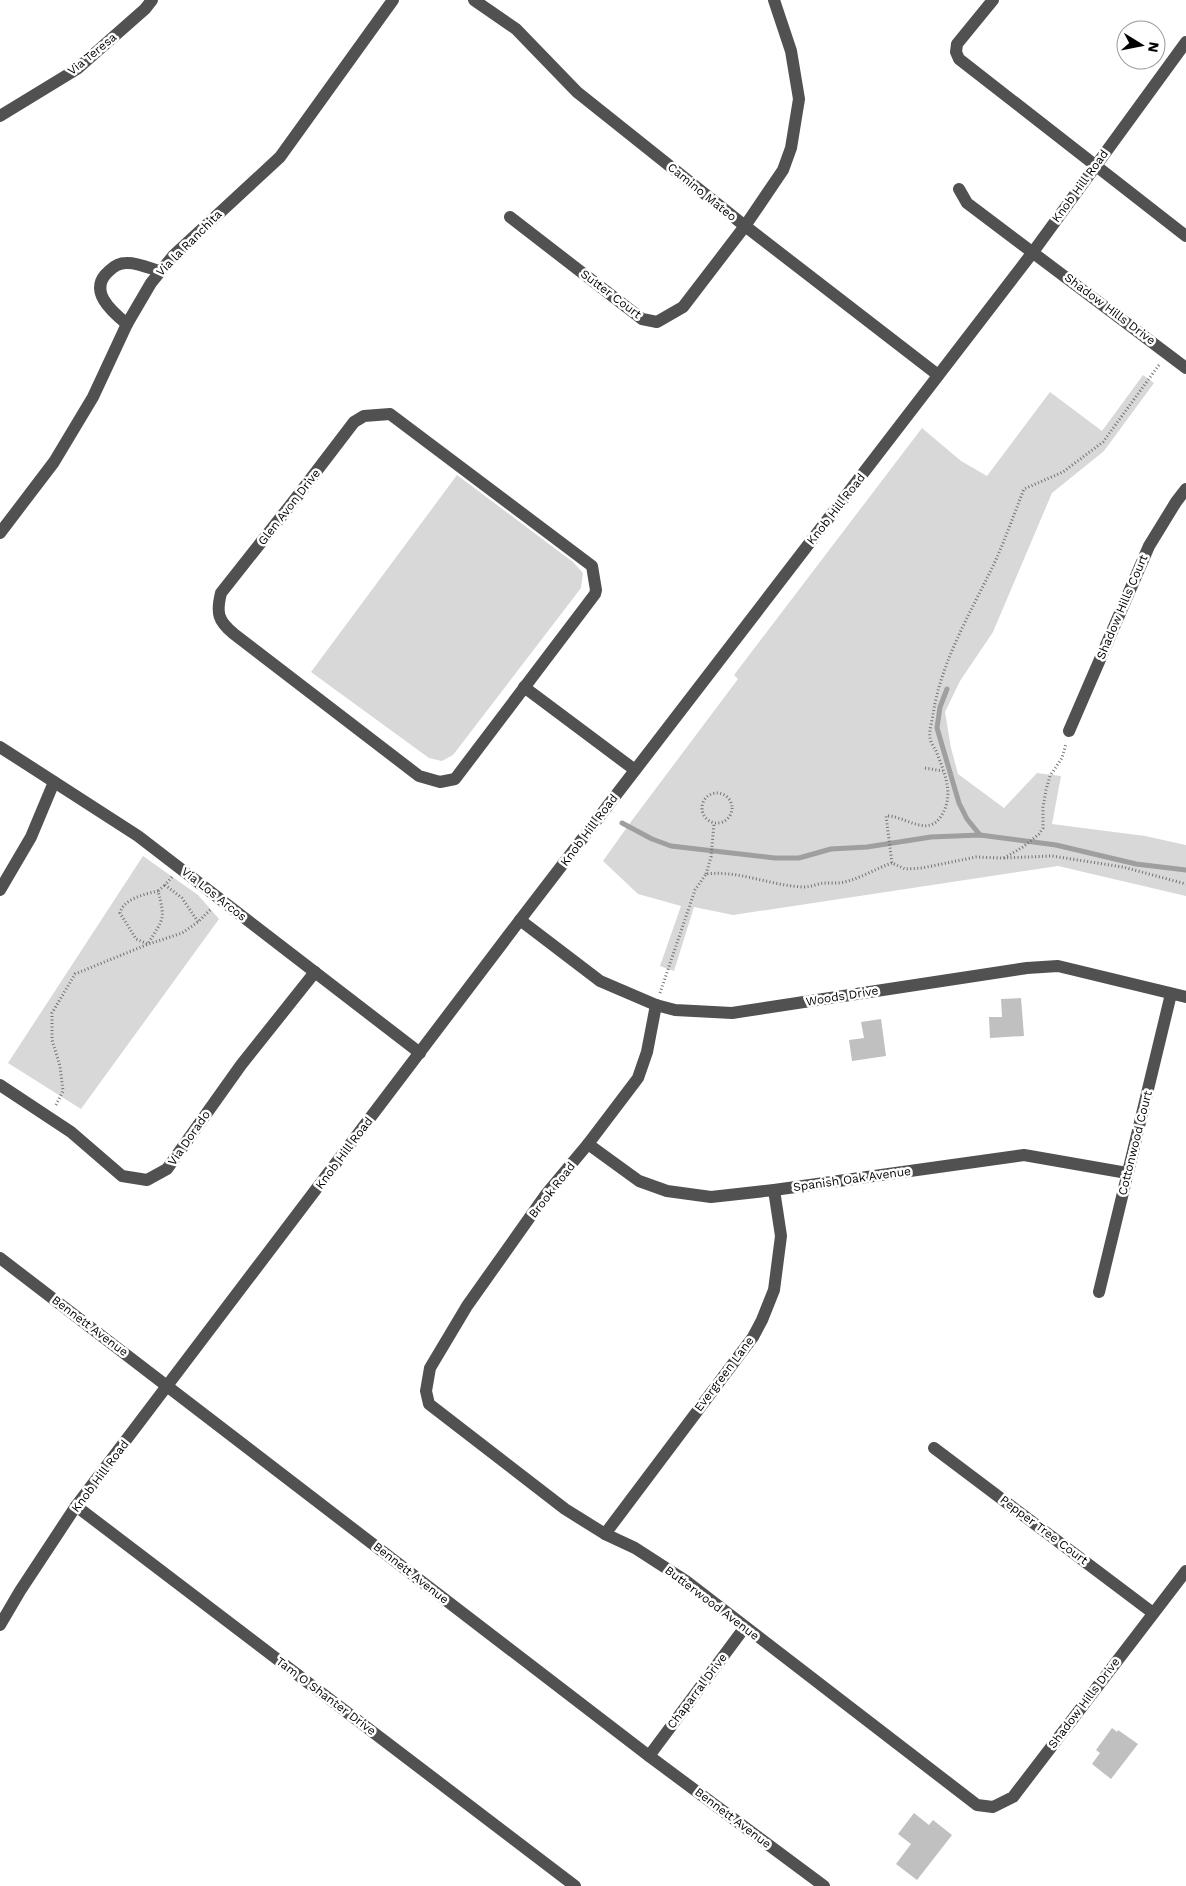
<svg xmlns="http://www.w3.org/2000/svg" width="1186" height="1886" font-family="'Work Sans',sans-serif">
<rect width="100%" height="100%" fill="#fff"/>
<g fill="#d8d8d8">
<path d="M1143,375L1154,383L1104,451L1052,493L993,632L960,681L945,712L951,748L958,774L1004,808L1037,773L1061,776L1052,824L1145,836L1186,845V896L1058,866L733,915L694,907L674,971L660,966L681,906L638,894L603,861L630,823L738,679L734,675L922,428L961,461L987,476L1050,392L1102,431Z"/>
<path d="M457,475L573,562L583,573L581,588L453,755L442,761L429,758L311,672Z"/>
<path d="M143,856L198,895L219,919L81,1109L8,1063Z"/>
</g>
<g fill="none" stroke-linecap="round" stroke-linejoin="round">
<g stroke="#9f9f9f" stroke-width="5">
<path d="M947,689L940,707L937,728L959,803L967,819L980,835"/>
<path d="M622,823L652,839L671,846L775,858H799L831,849L867,847L931,837L980,835L1056,845L1136,864L1186,870"/>
</g>
</g>
<g fill="#c0c0c0">
<path d="M1021,998L1024,1036L990,1038L989,1017H1002L1001,999Z"/>
<path d="M881,1019L886,1056L852,1061L849,1040L864,1038L861,1022Z"/>
<path d="M1112,1728L1117,1732L1118,1730L1138,1744L1111,1779L1092,1764L1100,1753L1096,1750Z"/>
<path d="M914,1813L929,1825L933,1820L952,1835L917,1880L896,1864L911,1844L898,1834Z"/>
</g>
<g fill="none" stroke-linecap="round" stroke-linejoin="round">
<g stroke="#737373" stroke-width="3" stroke-dasharray="1 2.5" stroke-linecap="butt">
<path d="M1159,365L1103,442L1063,472L1024,489C1013,516 1004,544 991,570C969,615 940,665 933,715C932,721 929,730 930,737C930,742 934,747 936,751C945,774 956,797 939,819C925,836 903,815 886,816L892,863L905,869L922,868L976,857L1003,858L1052,856L1123,867L1186,884"/>
<path d="M925,768L943,771"/>
<circle cx="717" cy="808" r="15"/>
<path d="M1004,858L1023,847L1039,834L1043,828V807L1046,790L1050,776L1062,758L1066,744"/>
<path d="M706,874L711,857L714,823"/>
<path d="M172,877L165,885L182,898L198,922"/>
<path d="M158,891C145,894 123,899 120,913L136,939L148,944C163,918 166,921 158,891L165,885"/>
<path d="M660,993L695,890L706,874C740,870 771,886 804,887C811,887 817,884 823,883C828,883 833,883 838,883C857,881 874,869 892,863"/>
<path d="M56,1105L63,1091L60,1066L52,1040V1013L75,974L146,945L182,933L198,922L211,909"/>
</g>
<g stroke="#515151" stroke-width="12">
<path d="M474,0L516,29L577,92L745,226L938,375"/>
<path d="M993,0L957,44L956,52L959,59L1186,236"/>
<path d="M0,116L77,69L145,9L152,0"/>
<path d="M959,189L967,203L1186,368"/>
<path d="M510,217L642,319L657,322L683,307L745,226L783,170L791,148L799,99L791,51L774,0"/>
<path d="M127,324C111,311 87,290 109,271C114,266 119,263 126,263C136,262 149,268 159,271"/>
<path d="M390,414L592,566L596,590L595,594L455,779L440,782L419,776L234,634C218,621 216,613 221,593L296,498L354,422L364,416Z"/>
<path d="M0,533L54,462L93,397L127,324L151,283L173,256L280,157L393,0"/>
<path d="M524,687L635,770"/>
<path d="M1069,731L1149,546L1176,502L1186,489"/>
<path d="M0,747L138,836L420,1053"/>
<path d="M0,890L31,837L54,782"/>
<path d="M520,920L600,981L656,1005L675,1010L732,1013L1027,968L1058,966L1186,997"/>
<path d="M656,1005L647,1052L638,1078L588,1144L547,1193L467,1306L430,1368L426,1391L429,1404L565,1509L605,1534L635,1548L686,1581L977,1805L993,1807L1013,1797L1186,1571"/>
<path d="M0,1085L71,1132L122,1176L147,1180L167,1169L241,1065L315,972"/>
<path d="M588,1144L639,1181L667,1191L711,1197L774,1190L1024,1155L1127,1173"/>
<path d="M0,1258L649,1756L824,1886"/>
<path d="M1099,1292L1171,994"/>
<path d="M934,1448L1153,1613"/>
<path d="M76,1506L575,1886"/>
<path d="M605,1534L753,1337L762,1320L774,1290L781,1236L774,1190"/>
<path d="M0,1625L20,1591L76,1506L520,920L1033,252L1186,42"/>
<path d="M649,1756L745,1627"/>
</g>
</g>
<g text-anchor="middle" dominant-baseline="central" stroke-width="5" stroke-linejoin="round" paint-order="stroke">
<g font-size="12" fill="#000" stroke="#fff">
<text transform="translate(92 54) rotate(-39)">Via Teresa</text>
<text transform="translate(1080 186) rotate(-54)">Knob Hill Road</text>
<text transform="translate(702 192) rotate(39)">Camino Mateo</text>
<text transform="translate(189 243) rotate(-45)">Via la Ranchita</text>
<text transform="translate(611 294) rotate(37)">Sutter Court</text>
<text transform="translate(1110 309) rotate(37)">Shadow Hills Drive</text>
<text transform="translate(289 507) rotate(-52)">Glen Avon Drive</text>
<text transform="translate(836 509) rotate(-52)">Knob Hill Road</text>
<text transform="translate(1122 607) rotate(-67)">Shadow Hills Court</text>
<text transform="translate(589 830) rotate(-53)">Knob Hill Road</text>
<text transform="translate(214 894) rotate(38)">Via Los Arcos</text>
<text transform="translate(842 996) rotate(-9)">Woods Drive</text>
<text transform="translate(189 1138) rotate(-55)">Via Dorado</text>
<text transform="translate(1135 1143) rotate(-76)">Cottonwood Court</text>
<text transform="translate(344 1153) rotate(-53)">Knob Hill Road</text>
<text transform="translate(852 1179) rotate(-8)">Spanish Oak Avenue</text>
<text transform="translate(552 1190) rotate(-52)">Brook Road</text>
<text transform="translate(90 1326) rotate(37)">Bennett Avenue</text>
<text transform="translate(724 1374) rotate(-53)">Evergreen Lane</text>
<text transform="translate(100 1476) rotate(-53)">Knob Hill Road</text>
<text transform="translate(1044 1530) rotate(37)">Pepper Tree Court</text>
<text transform="translate(411 1573) rotate(38)">Bennett Avenue</text>
<text transform="translate(712 1603) rotate(37)">Butterwood Avenue</text>
<text transform="translate(697 1691) rotate(-53)">Chaparral Drive</text>
<text transform="translate(326 1696) rotate(37)">Tam O Shanter Drive</text>
<text transform="translate(1084 1703) rotate(-53)">Shadow Hills Drive</text>
<text transform="translate(733 1818) rotate(37)">Bennett Avenue</text>
</g>
</g>
<g transform="translate(1141 45) rotate(100)"><circle r="24" fill="#ffffff" stroke="#999999"/>
<path d="M0-4L9 19L0 12L-9 19Z" fill="#000000"/>
<text y="-8" font-size="14" font-weight="bold" text-anchor="middle" fill="#000000">N</text>
</g>
</svg>
